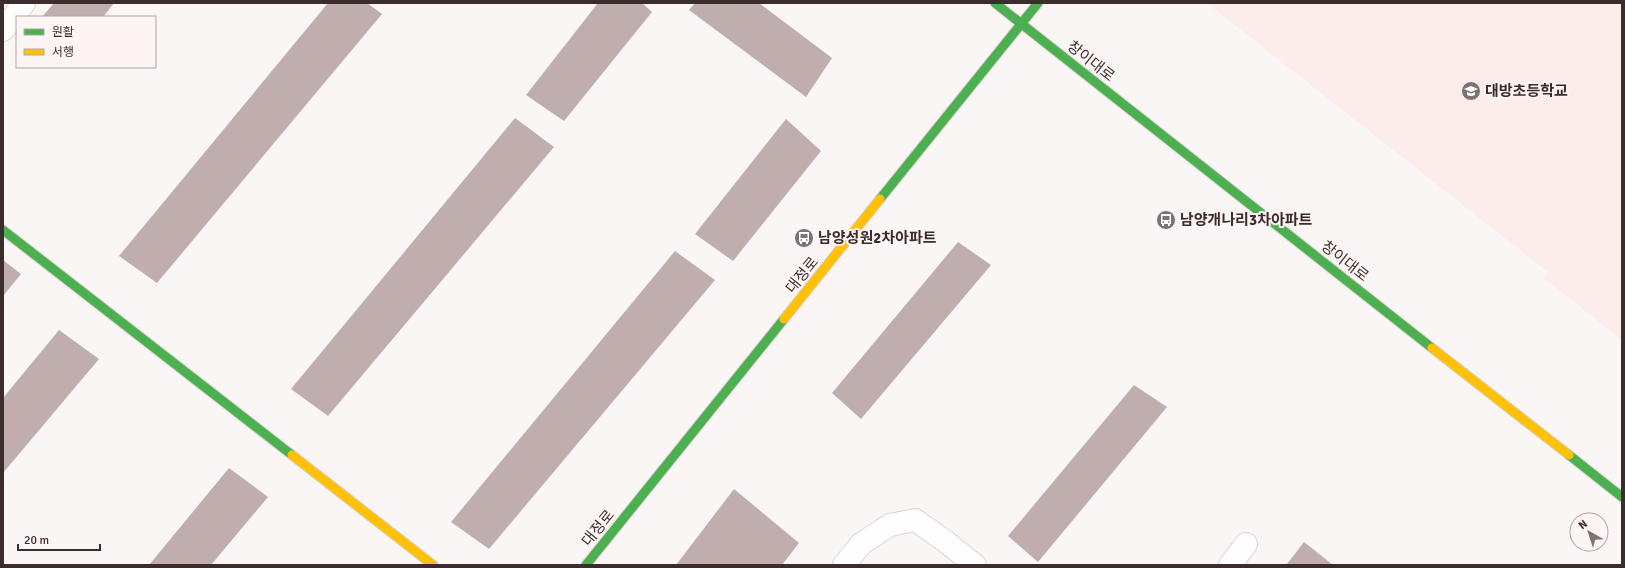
<svg xmlns="http://www.w3.org/2000/svg" width="1625" height="568" font-family="Signika,'Noto Sans KR',sans-serif">
<rect width="100%" height="100%" fill="#faf6f6"/>
<path fill="#fcecea" d="M1207,3H1622V340L1544,278L1548,272Z"/>
<g fill="#c0aeae">
<path d="M54,3H114L103,17H42Z"/>
<path d="M328,3H367L382,14L157,283L119,256Z"/>
<path d="M598,3H642L652,12L564,121L526,95Z"/>
<path d="M695,3H759L832,58L806,97L689,10Z"/>
<path d="M515,118L554,147L328,416L291,389Z"/>
<path d="M786,119L821,151L733,261L695,234Z"/>
<path d="M958,242L991,265L861,419L832,393Z"/>
<path d="M675,251L715,280L489,549L451,522Z"/>
<path d="M3,260L21,274L3,296Z"/>
<path d="M59,330L99,359L3,473V398Z"/>
<path d="M1134,385L1167,407L1038,562L1008,536Z"/>
<path d="M229,468L268,497L211,565H149Z"/>
<path d="M734,489L799,543L782,565H676Z"/>
<path d="M1304,542L1333,565H1288L1287,564Z"/>
</g>
<g fill="none" stroke-linecap="round" stroke-linejoin="round">
<g stroke="#dcd3d3" stroke-width="24">
<g id="street">
<path d="M3,30L24,3"/>
<path d="M844,565L861,544L890,525L915,520L945,541L975,565"/>
<path d="M1230,565L1246,544"/>
</g>
</g>
<g stroke="#dcd3d3" stroke-width="11">
<g id="fast">
<path d="M995,3L1432,348"/>
<path d="M880,199L1038,3"/>
<path d="M3,230L292,455"/>
<path d="M1569,455L1622,497"/>
<path d="M586,565L784,319"/>
</g>
</g>
<g stroke="#dcd3d3" stroke-width="11">
<g id="slow">
<path d="M784,319L880,199"/>
<path d="M1432,348L1569,455"/>
<path d="M292,455L433,565"/>
</g>
</g>
<use href="#street" stroke="#fefefe" stroke-width="22"/>
<use href="#fast" stroke="#4caf50" stroke-width="9"/>
<use href="#slow" stroke="#ffc107" stroke-width="9"/>
</g>
<defs>
<g id="school-disc" transform="scale(1)"><circle r="9.5" fill="#7e7373" stroke="#fcf5f4"/><path d="M0-5L7-2L0 1L-7-2ZM-4 1L0 2.5L4 1V4Q0 6-4 4Z" fill="#fff"/></g>
<g id="bus-disc" transform="scale(1)"><circle r="9.5" fill="#7e7373" stroke="#fcf5f4"/><path d="M-5-6H5V4H4V6H2V4H-2V6H-4V4H-5ZM-3.5-4V0h7V-4ZM-3.5 1.2v1.5H-2V1.2ZM2 1.2v1.5H3.5V1.2Z" fill="#fff"/></g>
</defs>
<g fill-rule="evenodd">
<use href="#school-disc" x="1471" y="91"/>
<use href="#bus-disc" x="1166" y="220"/>
<use href="#bus-disc" x="804" y="238"/>
</g>
<g text-anchor="middle" dominant-baseline="central" stroke-width="4" stroke-linejoin="round" paint-order="stroke">
<g font-size="15" fill="#3b2d2c" stroke="#fcf5f4">
<text transform="translate(1091 61) rotate(38)">창이대로</text>
<text transform="translate(1345 261) rotate(38)">창이대로</text>
<text transform="translate(802 275) rotate(-51)">대정로</text>
<text transform="translate(598 528) rotate(-51)">대정로</text>
</g>
<g font-size="15" font-weight="bold" fill="#3b2d2c" stroke="#fcf5f4" text-anchor="start">
<text x="1485" y="91">대방초등학교</text>
<text x="1180" y="220">남양개나리3차아파트</text>
<text x="818" y="238">남양성원2차아파트</text>
</g>
</g>
<rect width="1625" height="568" fill="none" stroke="#3b2d2c" stroke-width="8"/>
<rect x="16" y="16" width="140" height="52" fill="#fcf5f4" stroke="#afa5a4"/>
<rect x="24" y="29" width="20" height="6" fill="#4caf50" stroke="#afa5a4"/>
<text x="52" y="36" font-size="12" fill="#3b2d2c">원활</text>
<rect x="24" y="49" width="20" height="6" fill="#ffc107" stroke="#afa5a4"/>
<text x="52" y="56" font-size="12" fill="#3b2d2c">서행</text>
<g transform="translate(1589 532) rotate(321)"><circle r="19" fill="#fcf5f4" stroke="#afa5a4"/>
<path d="M0-3L7 15L0 10L-7 15Z" fill="#7e7373"/>
<text y="-6" font-size="11" font-weight="bold" text-anchor="middle" fill="#3b2d2c">N</text>
</g>
<path d="M18 544v6h82v-6" fill="none" stroke="#3b2d2c" stroke-width="2"/>
<text x="24" y="544" font-size="12" fill="#3b2d2c" stroke="#fcf5f4" stroke-width="3" paint-order="stroke">20 m</text>
</svg>
